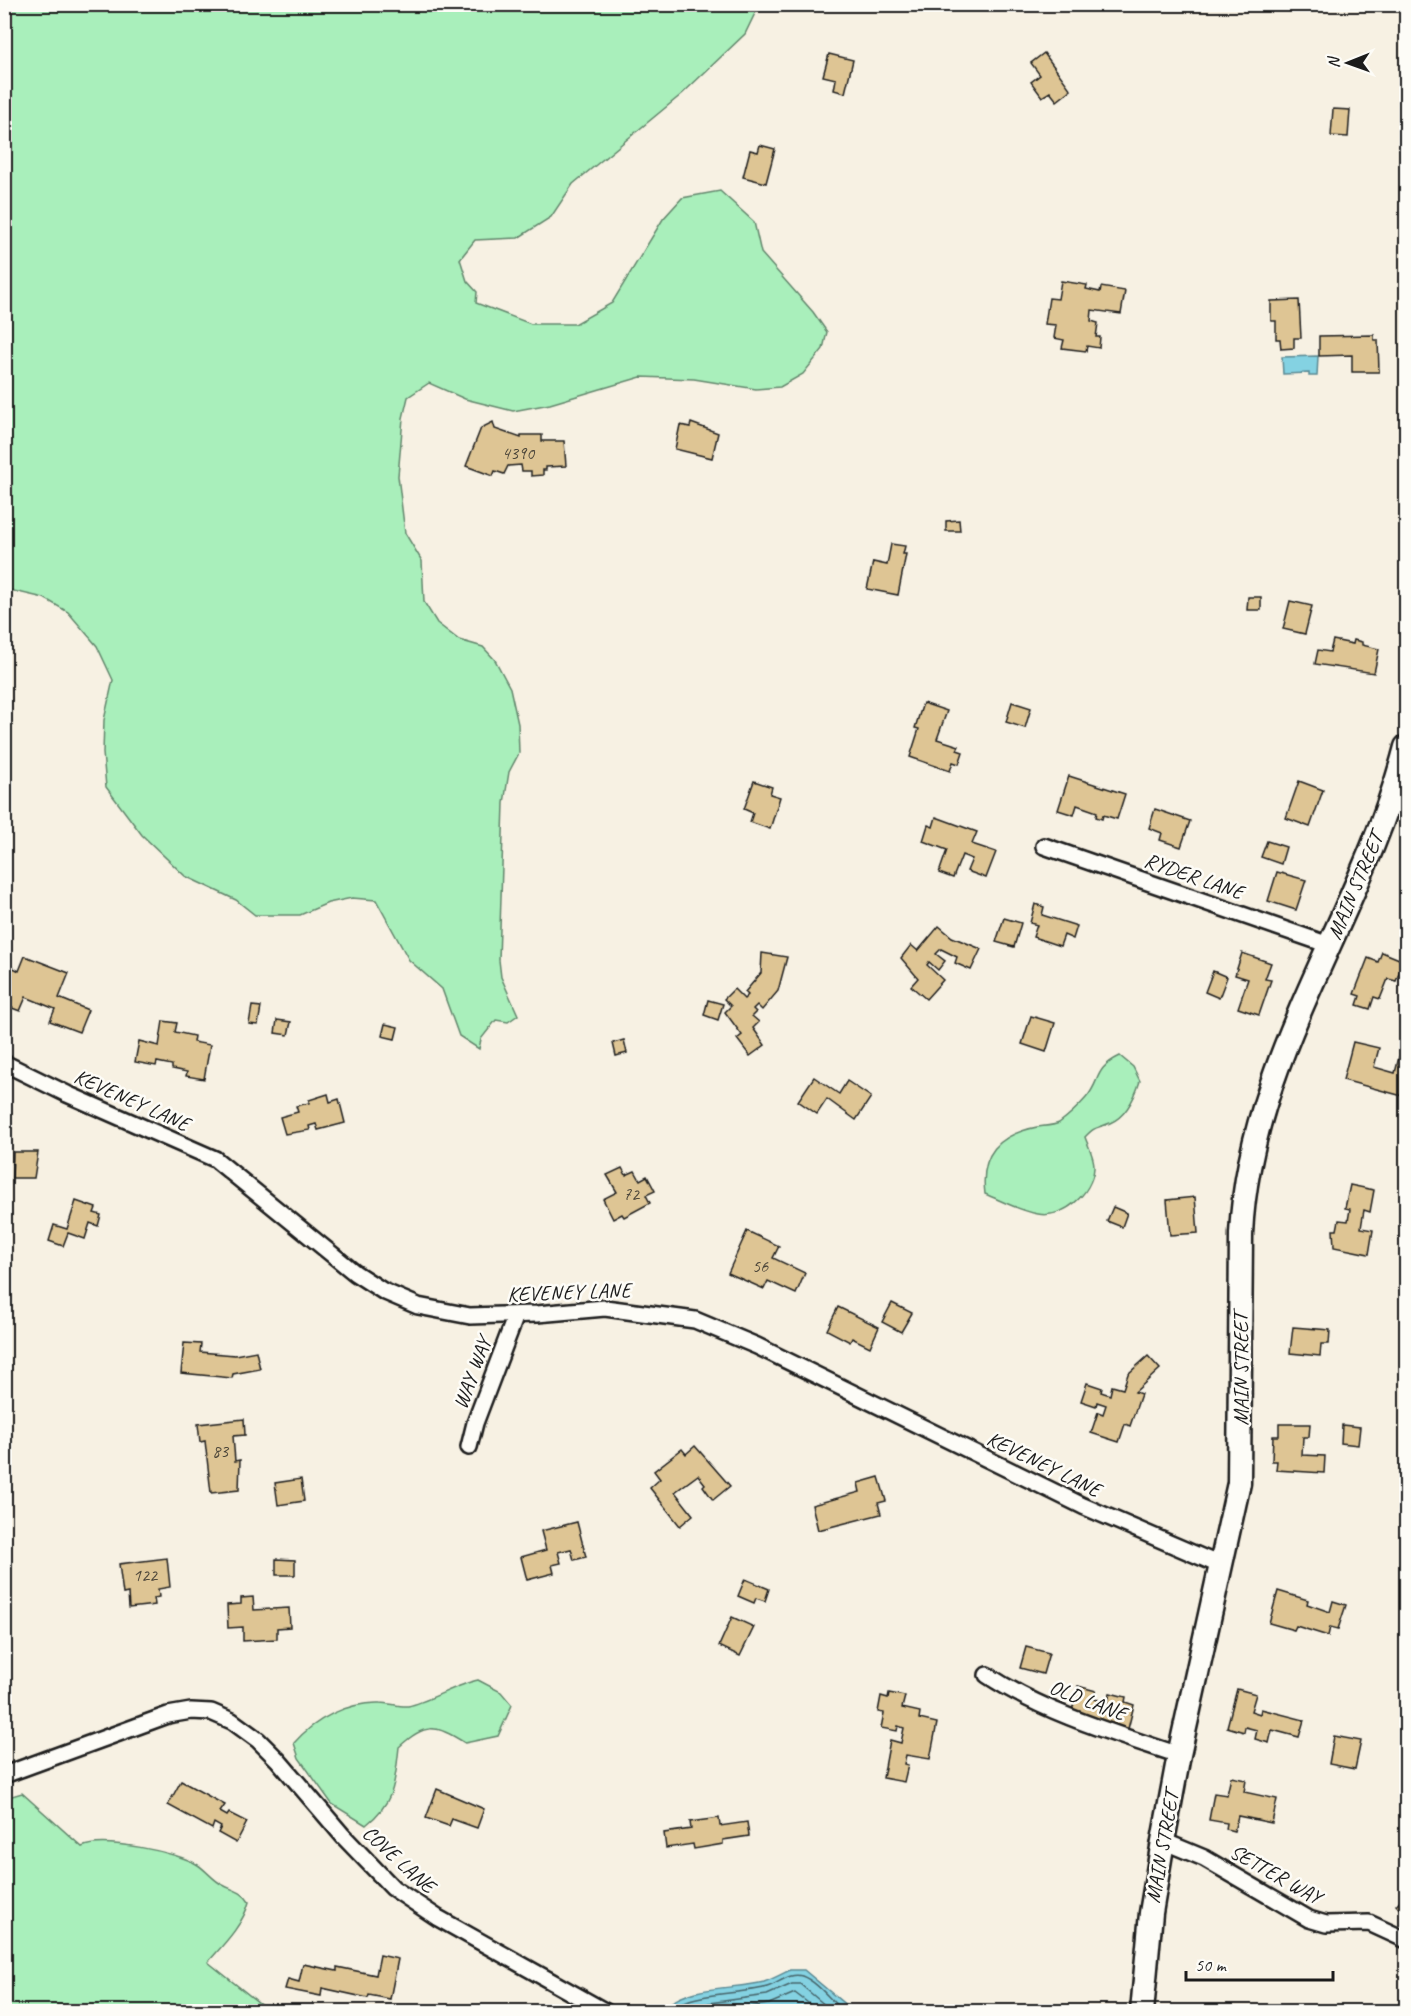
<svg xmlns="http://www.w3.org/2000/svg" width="1411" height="2016" font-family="Caveat,sans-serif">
<rect width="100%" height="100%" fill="#f7f1e3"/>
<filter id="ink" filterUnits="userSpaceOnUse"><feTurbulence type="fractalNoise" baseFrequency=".0167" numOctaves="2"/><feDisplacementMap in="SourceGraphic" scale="12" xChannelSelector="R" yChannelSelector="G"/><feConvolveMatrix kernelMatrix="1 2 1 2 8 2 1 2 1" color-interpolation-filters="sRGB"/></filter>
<g filter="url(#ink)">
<g fill="#a9efbb" stroke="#62866c" stroke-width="1.5">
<path d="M4,5H759L745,34L682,94L573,184L551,217L518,238L475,240L460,259L467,281L477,292L476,303L531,324H575L612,303L663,219L682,198L720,191L754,222L761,253L813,312L827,332L823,349L803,374L780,387L756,389L694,379L641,377L550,404L513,411L465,399L429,383L408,397L403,418L398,476L405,533L422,561L424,602L437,623L459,640L483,647L495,660L510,688L518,724L519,753L509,772L504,803L499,960L501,977L518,1015L508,1022L496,1020L481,1039L479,1049L459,1036L442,989L409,960L376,900L352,898L328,903L300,915H255L236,900L185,876L142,835L106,787L103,753L104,720L113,680L97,646L68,612L44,598L5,589Z"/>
<path d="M1120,1056L1133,1067L1140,1081C1135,1097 1127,1116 1110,1123C1097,1129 1096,1125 1085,1137C1088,1146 1095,1158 1094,1168C1092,1194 1063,1219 1038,1214C1020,1211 1002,1201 985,1194C980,1154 998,1135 1037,1127C1043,1126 1053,1126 1059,1123C1067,1117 1079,1106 1086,1098C1101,1081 1093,1069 1120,1056Z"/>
<path d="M478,1680L501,1692L512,1705L498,1736L465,1743C435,1724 425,1723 399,1747C395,1782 395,1802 366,1825L332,1804L299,1758L294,1743C315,1719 347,1702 380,1703C389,1703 400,1707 408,1706C428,1702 455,1685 478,1680Z"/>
<path d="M22,1793L82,1847C103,1837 178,1852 198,1865C207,1871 214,1881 223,1885C234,1891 242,1891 249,1902C243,1925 223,1945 208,1962L269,2011H5V1798Z"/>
</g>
<g fill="#84d2e2" stroke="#5a8993" stroke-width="1.5">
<path d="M1318,356L1317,376H1309V373L1283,374L1282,357Z"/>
<path d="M790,1970H804L847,2006L865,2011H666L665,2007C693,1984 732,1990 764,1982C773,1979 782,1974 790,1970Z"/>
</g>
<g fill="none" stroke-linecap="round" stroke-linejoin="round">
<g stroke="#46656b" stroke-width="1.5">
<path d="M671,2012C681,1992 747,1994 767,1987C778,1984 790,1972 802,1976C818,1982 831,2001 844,2012"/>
<path d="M682,2012L709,2003L767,1995L792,1984H800L833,2012"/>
<path d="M714,2012L769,2004L795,1993L820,2012"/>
</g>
</g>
<g fill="#dec594" stroke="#1c1c1c" stroke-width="1.5">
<path d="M1044,53L1071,90L1057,101L1050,92L1042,97L1031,82L1040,75L1031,63Z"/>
<path d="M829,54L853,60L845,93L834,90L836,79L823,76Z"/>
<path d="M1333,109L1350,110L1348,137L1331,136Z"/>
<path d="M760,145L775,149L766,183L743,177L750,150L758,152Z"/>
<path d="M1061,281L1087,285L1086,289L1100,292L1101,287L1125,291L1121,314L1092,310L1091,321L1098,323L1096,337H1100L1099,348L1087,346L1086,351L1062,348L1064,340L1054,338L1056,325L1045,324L1049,298L1058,299Z"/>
<path d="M1299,300L1301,338H1294V348L1281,349L1280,339H1276V321H1271V301Z"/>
<path d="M1374,335V340H1378L1379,372H1352V355L1319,356V336Z"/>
<path d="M493,422L495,429L521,438V435H542V441H564L566,466L546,467V470H543V475L531,476V471H522L521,465L508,466L504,474L495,471L493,476L466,466L481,428Z"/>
<path d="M691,423L718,433L712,458L675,449L680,425L690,427Z"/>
<path d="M959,520L960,531H946V521Z"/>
<path d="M891,544L905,546L903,554H906L898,595L867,589L873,562L887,565Z"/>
<path d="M1248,597H1261V610H1247Z"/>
<path d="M1290,601L1312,606L1305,634L1283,629Z"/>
<path d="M1333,640L1353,644L1354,640L1362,642V645L1379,649L1374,673L1315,664L1318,650L1330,652Z"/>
<path d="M1012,702L1031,708L1025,728L1006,722Z"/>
<path d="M923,703L947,711L937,739L959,746L957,750L963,752L959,764L953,762L950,771L910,757L919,729L915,728Z"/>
<path d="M1069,776L1125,794L1117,819L1103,815L1102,819L1096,817L1097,812L1077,805L1074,815L1058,810Z"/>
<path d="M754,781L772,787L770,794L780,797L770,829L750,822L753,813L744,809Z"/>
<path d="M1299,781L1323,790L1310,827L1286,818Z"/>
<path d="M1155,809L1190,821L1181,847L1160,840L1162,833L1149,828Z"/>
<path d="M936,817L977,832L972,844L996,852L986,878L967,871L972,859L962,855L953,878L939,873L947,850L923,841L928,825L933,827Z"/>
<path d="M1267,841L1286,847L1281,864L1261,857Z"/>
<path d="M1277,872L1306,880L1296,910L1268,901Z"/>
<path d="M1035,904L1044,907L1042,915L1077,926L1073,939L1064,935L1060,946L1033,937L1037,925L1030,923Z"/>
<path d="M1004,918L1021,923L1014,947L996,942Z"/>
<path d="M939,926L952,937L981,949L971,970L955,963L957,957L941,949L936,954L945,961L938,970L929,962L927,965L943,980L926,999L911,986L918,978L901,958L911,945L918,951Z"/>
<path d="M1382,952L1404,961L1396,981L1388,979L1380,999L1374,997L1370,1009L1357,1005L1360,996L1354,994L1368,958L1378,962Z"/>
<path d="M762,953L787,957L778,991L762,1010L757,1005L753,1009L756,1012L752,1016L759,1022L753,1028L765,1045L750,1056L737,1039L742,1035L725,1012L731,1006L724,999L734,989L744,999L748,995L745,992L761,973Z"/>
<path d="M1242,953L1271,963L1265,979L1271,980L1259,1015L1238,1008L1248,979L1235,975Z"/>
<path d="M25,956L69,973L59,998L88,1010L79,1032L50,1021L55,1009L26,997L20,1011L4,1005L6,964L19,971Z"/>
<path d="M1213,971L1227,977L1219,998L1205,992Z"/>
<path d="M708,1000L723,1004L718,1020L704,1015Z"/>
<path d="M252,1006L261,1007L258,1025L249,1024Z"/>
<path d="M1031,1016L1055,1023L1046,1052L1022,1044Z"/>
<path d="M277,1020L291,1022L288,1035L275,1033Z"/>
<path d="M163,1021L177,1023L175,1032L194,1036L193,1042L210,1045L204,1079L186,1076L187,1072L172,1069V1065L157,1062L156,1066L135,1062L139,1041L159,1046Z"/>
<path d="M385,1024L398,1027L395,1039L382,1036Z"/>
<path d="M624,1040L627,1053L616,1056L613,1043Z"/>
<path d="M1353,1042L1379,1048L1374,1067L1395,1073L1399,1057L1406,1059V1097L1343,1080Z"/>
<path d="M814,1077L839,1094L847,1081L871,1097L856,1120L827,1099L817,1114L798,1101Z"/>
<path d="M328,1094L330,1102L339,1099L345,1123L318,1130L316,1124L309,1126L310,1130L285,1134L280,1117L298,1112L296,1106L309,1103V1100Z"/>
<path d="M13,1152H38L34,1178H12Z"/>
<path d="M622,1168L626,1175L635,1171L640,1180L647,1176L655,1191L646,1195L650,1203L624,1217L622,1214L613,1219L603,1199L617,1192L607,1175Z"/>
<path d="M1350,1185L1374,1190L1370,1212L1364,1210L1361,1228L1373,1230L1369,1254L1334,1247L1333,1230H1337L1339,1220L1348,1221L1350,1209L1345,1208Z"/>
<path d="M1195,1197L1198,1233L1170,1235L1167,1200Z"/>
<path d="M76,1201L96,1208L94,1213L101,1215L98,1226L90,1223L85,1239L68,1233L63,1246L49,1241L54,1225L67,1229Z"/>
<path d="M1113,1207L1127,1213L1122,1227L1107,1221Z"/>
<path d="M747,1231L779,1246L773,1258L805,1273L796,1294L768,1281L764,1289L728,1273Z"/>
<path d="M892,1303L912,1313L901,1332L882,1322Z"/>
<path d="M838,1307L879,1327L870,1347L852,1338L850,1342L827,1330Z"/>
<path d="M1293,1327L1330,1330L1329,1344H1321L1320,1356L1290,1353Z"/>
<path d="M184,1343L201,1344L200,1352L235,1355L256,1351L260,1369L233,1374L232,1378L181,1373Z"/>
<path d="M1148,1356L1160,1369L1135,1392L1141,1394L1130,1426L1125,1424L1119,1442L1091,1433L1098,1412L1103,1414L1106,1405L1097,1402L1096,1406L1081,1401L1087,1383L1102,1388L1101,1392L1110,1395L1112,1386L1123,1389L1128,1374Z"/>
<path d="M244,1419L245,1435L233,1436L235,1461L240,1460L239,1490L211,1493L205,1441L200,1442L198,1424Z"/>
<path d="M1279,1424H1310L1309,1437H1303L1302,1455L1325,1456L1324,1473L1276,1470L1277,1461H1272L1273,1436H1279Z"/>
<path d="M1342,1425L1360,1427L1358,1445L1341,1443Z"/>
<path d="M695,1446L730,1486L713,1500L703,1486L705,1484L698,1475L675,1492L693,1515L680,1526L650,1488L660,1479L654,1471L682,1449L686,1454Z"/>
<path d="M879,1477L886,1501L878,1503L881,1514L818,1530L812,1505L860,1492L858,1483Z"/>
<path d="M301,1479L304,1501L278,1505L275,1483Z"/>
<path d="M577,1522L586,1557L574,1560L571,1549L558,1552L561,1563L552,1565L554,1573L527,1580L521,1557L546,1550L541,1531Z"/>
<path d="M167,1558L170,1587L158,1589L159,1597L154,1598L155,1605L129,1608L128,1593L123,1594L119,1564Z"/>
<path d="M276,1559L295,1560V1575H276Z"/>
<path d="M745,1579L769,1589L765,1601L756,1598L754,1603L738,1596Z"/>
<path d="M1278,1591L1308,1600L1307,1604L1330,1612L1333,1601L1346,1605L1338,1629L1330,1627L1328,1636L1296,1626L1294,1630L1269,1623Z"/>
<path d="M253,1597L254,1610L289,1608L290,1627L277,1628V1639L243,1641V1627L228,1628L227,1605L241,1604V1598Z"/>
<path d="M732,1617L754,1627L740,1656L719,1646Z"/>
<path d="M1026,1647L1049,1653L1043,1674L1020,1668Z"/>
<path d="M1078,1686L1096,1691L1094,1699L1108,1702L1110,1693L1126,1697L1125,1702L1134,1705L1128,1729L1071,1715Z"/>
<path d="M1237,1689L1256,1694L1251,1711L1260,1714L1261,1709L1304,1720L1299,1737L1272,1730L1269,1743L1255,1739L1257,1730L1245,1727L1244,1732L1227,1727Z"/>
<path d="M889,1693L905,1696L902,1708L920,1712L919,1719L937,1723L930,1759L906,1755L904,1764L908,1765L904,1782L883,1778L890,1740L901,1743L904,1728L898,1726L897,1731L881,1728L884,1713L878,1712L881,1696L888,1698Z"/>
<path d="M1334,1736L1361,1741L1355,1769L1329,1764Z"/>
<path d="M1231,1777L1246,1780L1244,1792L1277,1799L1272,1823L1238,1816L1234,1831L1226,1829L1227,1823L1209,1820L1214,1793L1227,1795Z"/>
<path d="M181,1781L225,1805L220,1812L227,1816L229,1813L247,1822L236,1843L218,1833L221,1827L214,1823L212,1829L168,1805Z"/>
<path d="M437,1789L484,1809L477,1828L452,1819L449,1826L426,1818Z"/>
<path d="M719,1818L720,1826L747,1822L749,1836L723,1840V1844L694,1849L693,1844L666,1848L664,1833L691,1829L690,1822Z"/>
<path d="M1406,1894V1916L1396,1905Z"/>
<path d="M380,1955L398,1959L390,1999L369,1995L368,1998L322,1988L321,1996L285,1989L288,1979L299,1982L303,1964L337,1971V1967L376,1975Z"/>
</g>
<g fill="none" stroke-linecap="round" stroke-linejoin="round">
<g stroke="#1c1c1c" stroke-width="20">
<g id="street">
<path d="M1044,846L1329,945"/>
<path d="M4,1063L67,1094L215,1159L355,1273L383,1291L418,1306L470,1316L537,1314L605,1308L695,1320L757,1346L1083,1506L1222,1566"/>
<path d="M469,1447L475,1423L516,1315"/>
<path d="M987,1675C1045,1713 1113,1733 1179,1755"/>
<path d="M4,1775L168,1715L191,1711L211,1712L232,1721L258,1740L278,1760L343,1836L393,1888L438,1918L606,2012"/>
<path d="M1163,1841L1204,1858L1309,1919L1326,1924L1369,1923L1406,1940"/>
</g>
</g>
<g stroke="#1c1c1c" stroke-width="27">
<path id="secondary" d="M1142,2012L1151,1913L1163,1841L1179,1755L1239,1483L1241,1234C1249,1058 1363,914 1406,747"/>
</g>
<use href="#street" stroke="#fdfcf7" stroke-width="15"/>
<use href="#secondary" stroke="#fdfcf7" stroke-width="22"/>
</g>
</g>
<g text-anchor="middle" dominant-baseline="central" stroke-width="5" stroke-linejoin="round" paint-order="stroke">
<g font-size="18" fill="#4c463a">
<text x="518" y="453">4390</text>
<text x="631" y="1194">72</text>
<text x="760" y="1266">56</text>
<text x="220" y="1451">83</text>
<text x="145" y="1575">122</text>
</g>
<g font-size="21" fill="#1c1c1c" stroke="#fdfcf7">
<text transform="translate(1194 876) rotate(19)">RYDER LANE</text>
<text transform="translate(1355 886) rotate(-67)">MAIN STREET</text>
<text transform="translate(132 1100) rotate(24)">KEVENEY LANE</text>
<text transform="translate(569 1292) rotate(-2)">KEVENEY LANE</text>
<text transform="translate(1241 1369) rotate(-90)">MAIN STREET</text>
<text transform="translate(472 1373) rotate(-70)">WAY WAY</text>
<text transform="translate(1044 1464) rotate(26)">KEVENEY LANE</text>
<text transform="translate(1088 1700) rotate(21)">OLD LANE</text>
<text transform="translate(1162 1847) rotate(-80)">MAIN STREET</text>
<text transform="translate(399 1859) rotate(42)">COVE LANE</text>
<text transform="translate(1276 1874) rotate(29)">SETTER WAY</text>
</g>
</g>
<rect width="1411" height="2016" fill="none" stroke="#fdfcf7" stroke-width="24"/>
<rect x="12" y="12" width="1387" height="1992" fill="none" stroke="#1c1c1c" stroke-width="2" filter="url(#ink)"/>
<g transform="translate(1348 63) rotate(269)" stroke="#fdfcf7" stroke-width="4.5" paint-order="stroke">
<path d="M0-4.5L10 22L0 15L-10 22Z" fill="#1c1c1c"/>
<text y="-9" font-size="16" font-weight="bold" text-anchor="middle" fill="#1c1c1c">N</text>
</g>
<path d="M1186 1971v9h147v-9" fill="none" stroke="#1c1c1c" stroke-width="3"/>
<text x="1195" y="1971" font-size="18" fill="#1c1c1c" stroke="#fdfcf7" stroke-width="4.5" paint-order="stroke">50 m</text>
</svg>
